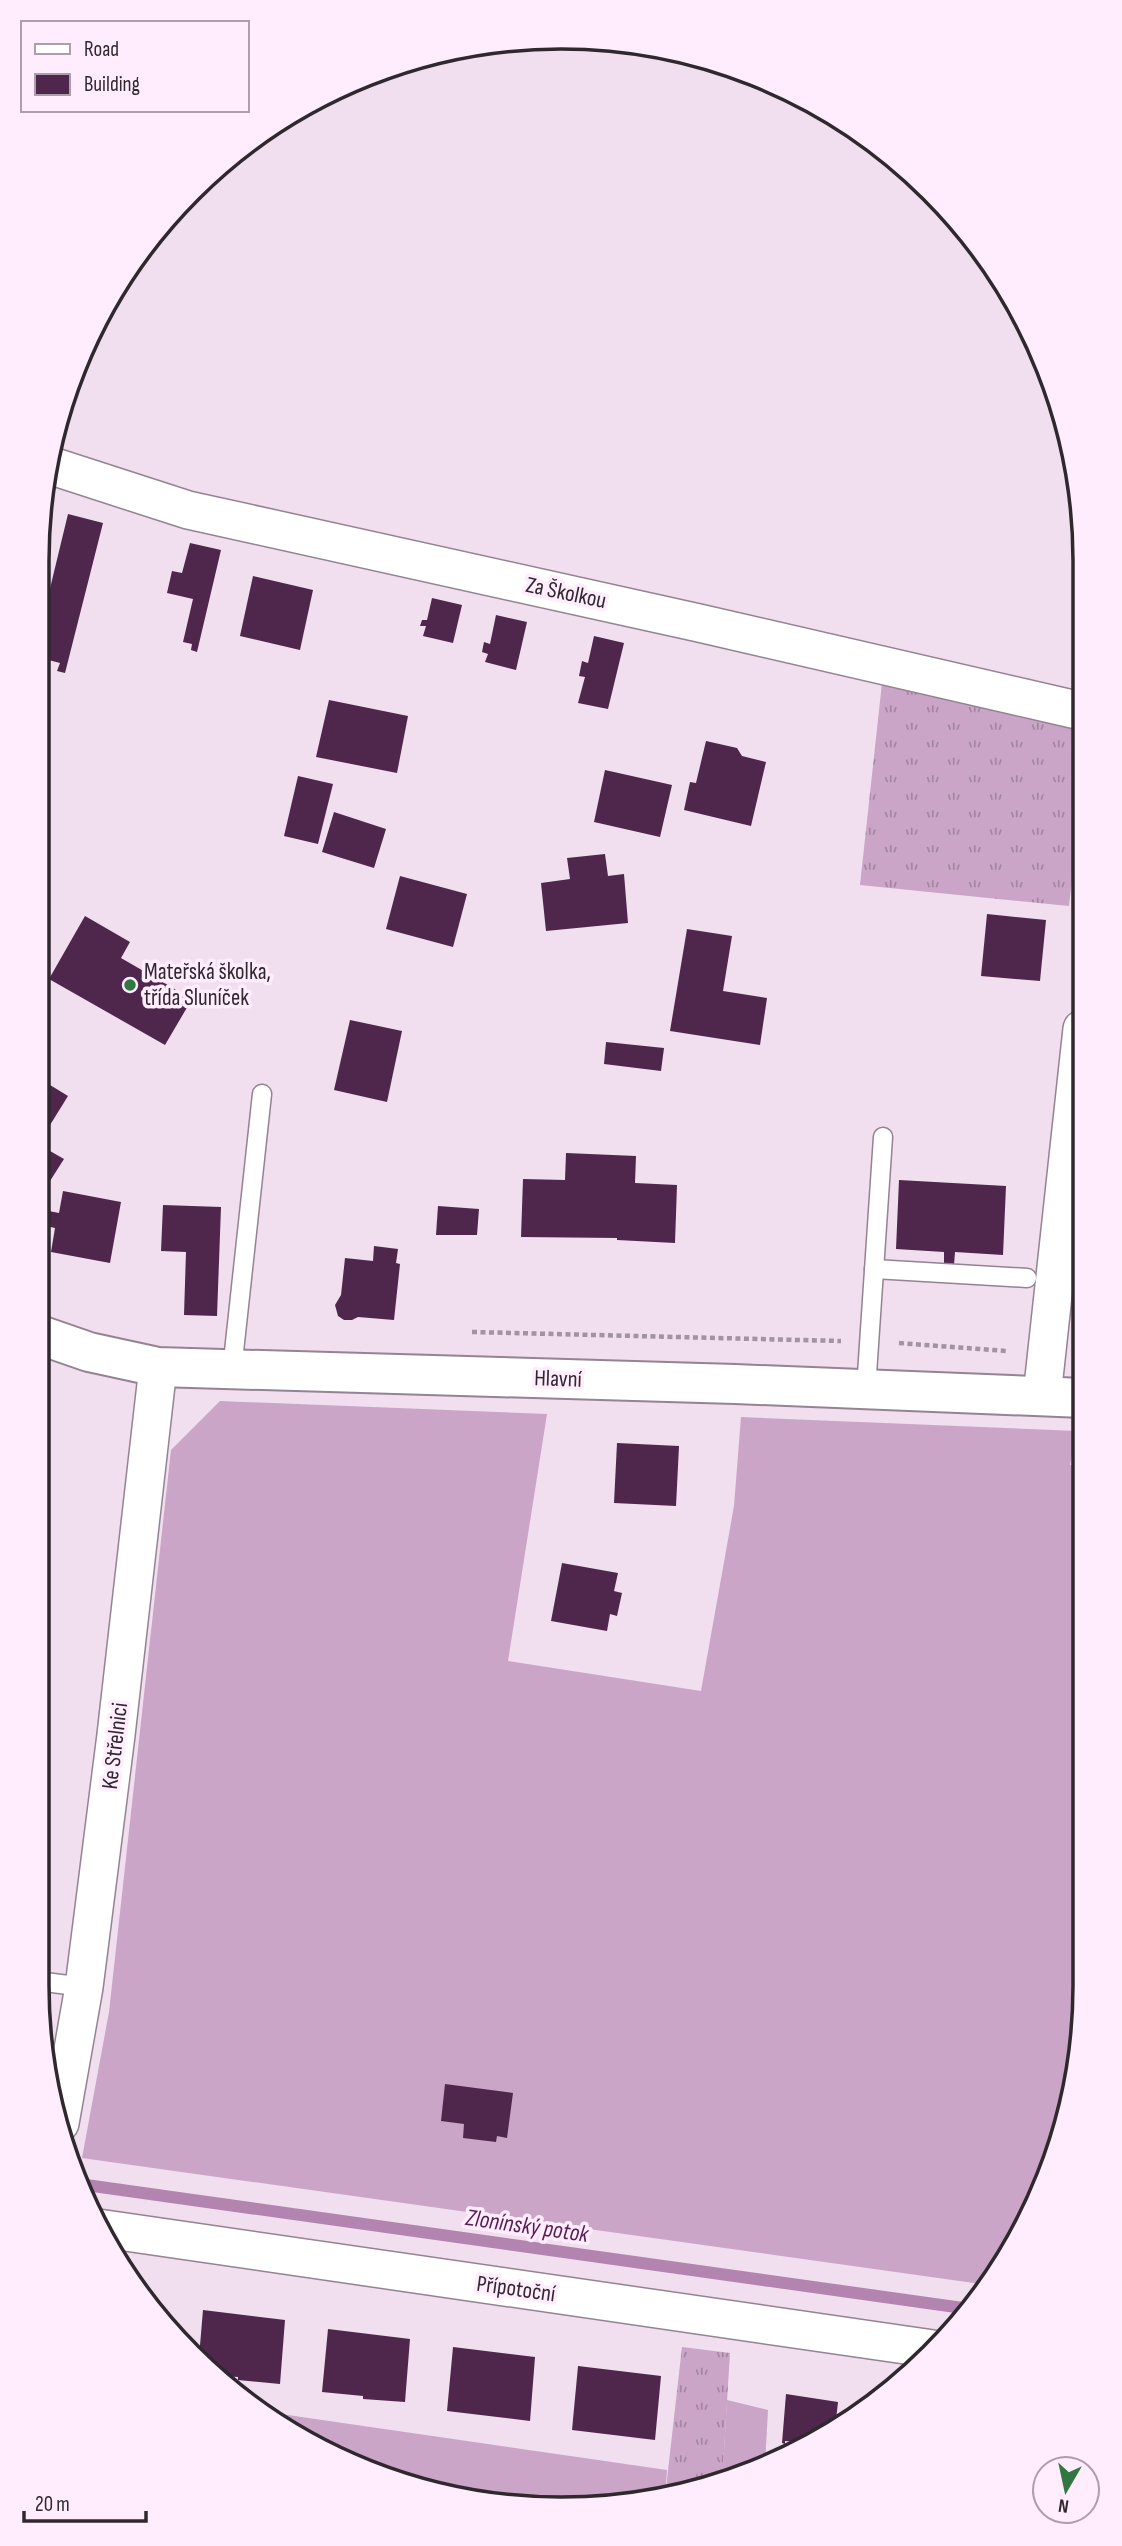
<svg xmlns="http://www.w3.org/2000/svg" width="1122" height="2546" font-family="'Sofia Sans Condensed',sans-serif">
<defs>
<pattern id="grass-tufts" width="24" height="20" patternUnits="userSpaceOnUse" patternTransform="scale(1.75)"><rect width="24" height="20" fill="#caa5c7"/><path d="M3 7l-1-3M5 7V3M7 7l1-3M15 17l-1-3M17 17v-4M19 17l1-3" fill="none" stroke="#a486a2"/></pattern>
</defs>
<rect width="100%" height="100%" fill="#f1deef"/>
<g fill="url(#grass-tufts)">
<path d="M882,683L1081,731L1082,785L1069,906L860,885Z"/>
<path d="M682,2347L730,2353L722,2483L665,2497Z"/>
</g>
<g fill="#caa5c7">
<path d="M220,1401L547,1414L508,1661L701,1691L734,1506L741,1417L1077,1431L1070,1465L1084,1467L1085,1985L1057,2154L1015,2247L988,2285L82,2158L109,2012L171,1450Z"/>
<path d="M727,2400L768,2410L765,2465L722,2483Z"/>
<path d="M267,2412L667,2470L665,2497L630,2505L459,2499L299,2439Z"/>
</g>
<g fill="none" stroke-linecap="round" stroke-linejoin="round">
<path stroke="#b384af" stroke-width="12" d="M79,2184L970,2309"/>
</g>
<g fill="#4f274c">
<path d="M68,514L103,523L65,673L57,671L60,663L41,658L47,636L39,634Z"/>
<path d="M190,543L221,550L197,652L191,650L192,644L183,642L193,599L167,593L172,571L182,573Z"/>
<path d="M253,576L313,590L300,650L240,636Z"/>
<path d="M432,598L462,605L453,643L423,636L426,626H420L422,620H427Z"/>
<path d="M496,615L527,622L516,670L485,662L488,654L482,652L484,642L490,644Z"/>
<path d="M594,636L624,643L608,709L578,703L585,677L579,676L582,661L588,663Z"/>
<path d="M329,700L408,716L397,773L316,757Z"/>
<path d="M706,741L737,748L742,756L766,762L751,826L684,810L690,782L696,783Z"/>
<path d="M605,770L672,785L660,837L594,822Z"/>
<path d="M298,776L333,784L318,844L284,836Z"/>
<path d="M334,812L386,829L374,868L322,852Z"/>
<path d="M605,854L608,876L624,874L628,923L546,931L541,883L570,879L567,858Z"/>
<path d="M400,876L467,894L453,947L386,929Z"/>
<path d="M987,914L1046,920L1040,981L981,976Z"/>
<path d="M85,916L130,942L121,958L192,999L165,1045L49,979Z"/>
<path d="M687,929L732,936L723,991L767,998L760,1045L670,1031Z"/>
<path d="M350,1020L402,1031L387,1102L334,1090Z"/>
<path d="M37,1037L49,1044L37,1066Z"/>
<path d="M606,1042L664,1048L661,1071L604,1064Z"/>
<path d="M37,1077L68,1096L37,1146Z"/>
<path d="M43,1147L64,1159L43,1192L37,1189V1158Z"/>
<path d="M566,1153L636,1156L635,1183L677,1185L675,1243L617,1240V1238L521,1237L523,1179L565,1180Z"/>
<path d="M899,1180L1006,1186L1003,1255L955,1252L954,1265L944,1264V1252L896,1249Z"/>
<path d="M63,1191L121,1202L110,1263L51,1252L55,1228L46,1226L49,1211L59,1213Z"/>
<path d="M163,1205L221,1207L217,1316L184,1315L186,1252L161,1251Z"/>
<path d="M438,1206L479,1209L477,1235H436Z"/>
<path d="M374,1246L398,1249L396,1263L400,1264L394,1320L358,1317L352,1320H344L338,1316L335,1305L341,1295L345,1258L373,1261Z"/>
<path d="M617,1443L679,1446L676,1506L614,1503Z"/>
<path d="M562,1563L618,1573L614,1591L622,1593L617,1616L610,1614L607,1631L551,1621Z"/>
<path d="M445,2084L513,2093L507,2138L497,2136L496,2142L463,2138L464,2124L441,2121Z"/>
<path d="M203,2310L285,2320L280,2384L238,2380V2377L222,2376L199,2357Z"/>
<path d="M328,2329L410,2339L405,2402L363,2399V2396L322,2392Z"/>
<path d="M453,2347L535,2357L530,2421L447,2411Z"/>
<path d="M578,2366L661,2376L655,2440L572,2430Z"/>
<path d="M786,2394L838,2402L835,2429L823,2439L802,2449V2442L785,2441V2444L782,2443Z"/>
</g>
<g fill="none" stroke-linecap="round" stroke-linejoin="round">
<g stroke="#948392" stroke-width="21">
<g id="lane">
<path d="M874,1269L1027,1278"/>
<path d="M232,1370L262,1094"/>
<path d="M866,1389L883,1137"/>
<path d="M37,1981L84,1987"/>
</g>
</g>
<g stroke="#948392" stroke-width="40">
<g id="street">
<path d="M52,466L188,510L699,623L1081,711"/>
<path d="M1042,1396L1082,1029"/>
<path d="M60,2123L84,1987L116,1735L158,1367"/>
<path d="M98,2228L933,2349"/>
</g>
</g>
<g stroke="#948392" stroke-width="42">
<path id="secondary" d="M37,1334L89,1352L158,1367L735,1384L1083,1398"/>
</g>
<g stroke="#a1939f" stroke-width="4.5" stroke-dasharray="5 3.5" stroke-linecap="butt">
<path d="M37,1286L51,1294"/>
<path d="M472,1332L841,1341"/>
<path d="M899,1343L1006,1351"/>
</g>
<use href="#lane" stroke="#fff" stroke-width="18"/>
<use href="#street" stroke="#fff" stroke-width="37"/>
<use href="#secondary" stroke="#fff" stroke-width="38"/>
</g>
<circle fill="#317742" stroke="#ffecfd" stroke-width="2.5" cx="130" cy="985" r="7"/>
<g text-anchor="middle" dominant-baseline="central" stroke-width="7" stroke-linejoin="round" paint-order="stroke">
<g font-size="23" fill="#2f282e" stroke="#ffecfd">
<text transform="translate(566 593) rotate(12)">Za Školkou</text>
<text transform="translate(558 1379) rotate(2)">Hlavní</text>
<text transform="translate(115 1746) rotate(-83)">Ke Střelnici</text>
<text transform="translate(516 2289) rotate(8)">Přípotoční</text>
</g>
<g font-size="23" fill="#2f282e" stroke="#ffecfd" text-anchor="start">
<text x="144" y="972">Mateřská školka,<tspan x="144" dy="26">třída Sluníček</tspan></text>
</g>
<g font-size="24" font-style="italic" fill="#561d53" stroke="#ffecfd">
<text transform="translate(527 2226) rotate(8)">Zlonínský potok</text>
</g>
</g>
<path d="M0 0H1122V2546H0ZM561 49H561A512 512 0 0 1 1073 561V1985A512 512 0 0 1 561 2497H561A512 512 0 0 1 49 1985V561A512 512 0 0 1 561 49Z" fill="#ffecfd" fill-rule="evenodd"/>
<path fill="none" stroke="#2f282e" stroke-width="3.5" d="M561 49H561A512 512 0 0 1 1073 561V1985A512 512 0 0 1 561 2497H561A512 512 0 0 1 49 1985V561A512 512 0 0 1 561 49Z"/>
<rect x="21" y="21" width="228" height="91" fill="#ffecfd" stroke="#ac9eaa" stroke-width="2"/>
<rect x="35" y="44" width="35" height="10" fill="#ffffff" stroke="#ac9eaa" stroke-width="2"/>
<text x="84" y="56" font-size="21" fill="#2f282e">Road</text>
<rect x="35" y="74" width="35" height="21" fill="#4f274c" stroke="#ac9eaa" stroke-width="2"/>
<text x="84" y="91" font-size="21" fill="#2f282e">Building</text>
<g transform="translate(1066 2490) rotate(189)"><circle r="33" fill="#ffecfd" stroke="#ac9eaa" stroke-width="2"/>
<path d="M0-5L12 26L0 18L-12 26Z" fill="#317742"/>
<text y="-10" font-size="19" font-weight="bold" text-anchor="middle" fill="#2f282e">N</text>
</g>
<path d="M24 2511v10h122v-10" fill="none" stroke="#2f282e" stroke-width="3.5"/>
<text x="35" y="2511" font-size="21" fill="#2f282e" stroke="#ffecfd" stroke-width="5" paint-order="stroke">20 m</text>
</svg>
